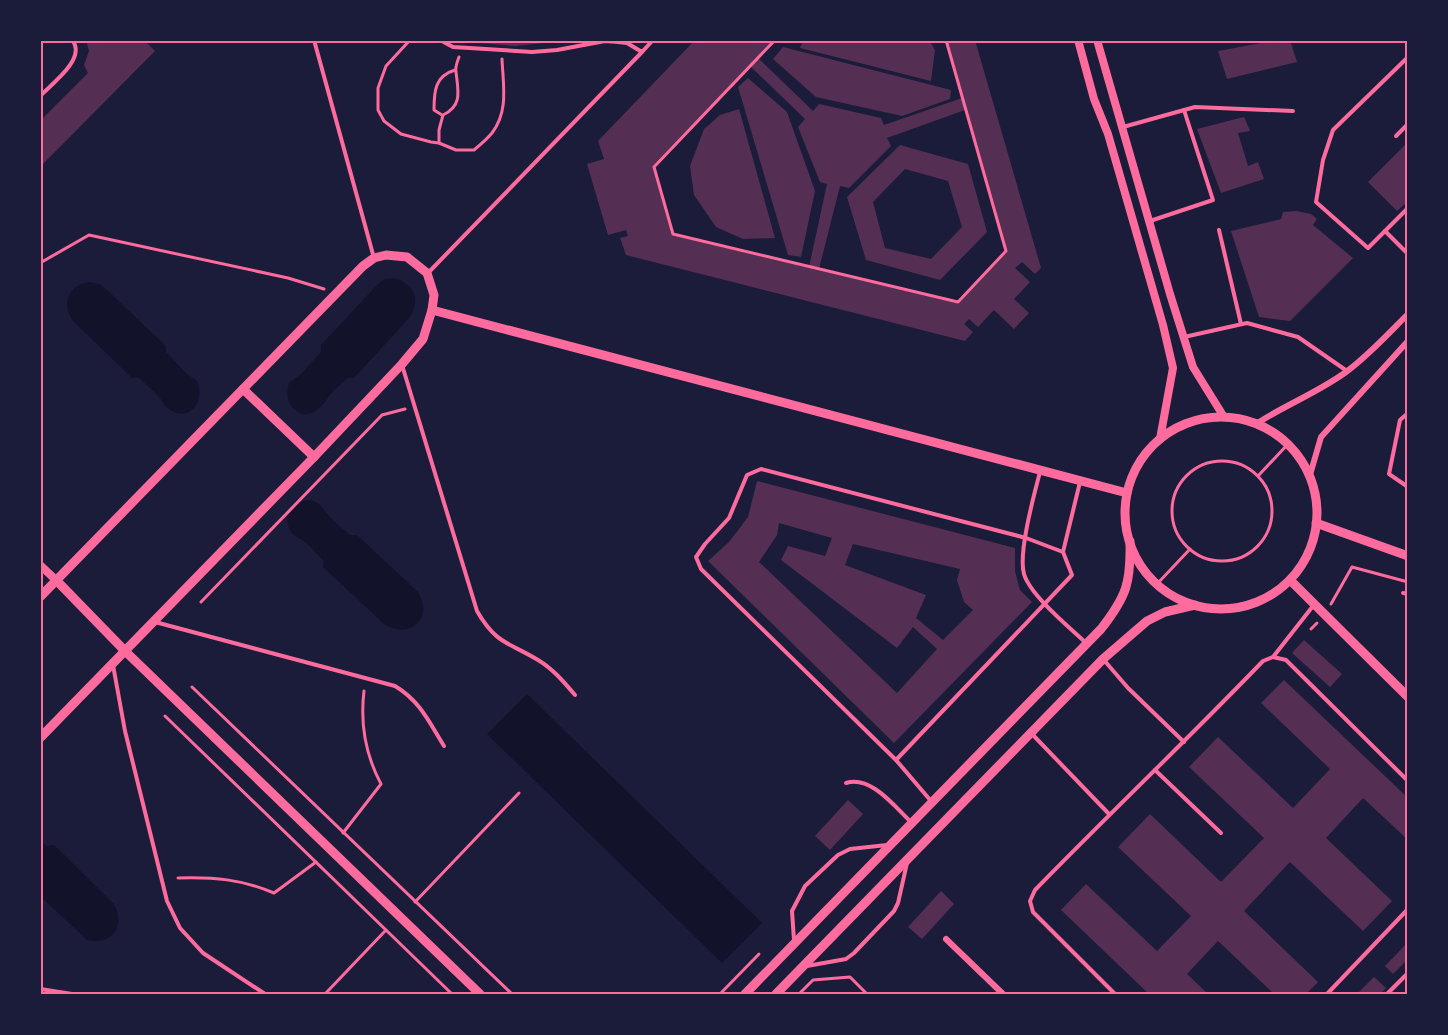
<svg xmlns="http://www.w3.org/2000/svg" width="1448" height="1035" font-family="Rubik,sans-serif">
<rect width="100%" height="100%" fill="#1b1b3a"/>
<g fill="#12122b">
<path d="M393,278C414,282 421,300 410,317L354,378H348C341,384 332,391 327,399C319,411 305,422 292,407C286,400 287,391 289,383L301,374L321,352V345L377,285L384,279Z"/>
<path d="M90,282L99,284L106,289L166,346V352L187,374L197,381C206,401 189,424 169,409C164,406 163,402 160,398C154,391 146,384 139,378H132L73,321C61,303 68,285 90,282Z"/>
<path d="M310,500C321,503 323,509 330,517C336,523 343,529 350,535H357L417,591C435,617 410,641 384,624L323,567L324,561C317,555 311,546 304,541C300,538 295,537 292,533C280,517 294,501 310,500Z"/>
<path d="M527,694L762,923L722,963L487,734Z"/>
<path d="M40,840L47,846L54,845L113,903C127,925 113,946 87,940L41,897Z"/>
</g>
<g fill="#542f53" fill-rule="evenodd">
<path d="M86,40H144L155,51L40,167V121L88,73L84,65L89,51Z"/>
<path d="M469,40H555V42L515,46L478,43Z"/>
<path d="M695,40H775L758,58L813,111L819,104L881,118L884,125L962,98L946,40H975L1041,268L1035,274L1022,262L1015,268L1030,282L1014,299L1029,313L1014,329L994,310L978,327L969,319L964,324L973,332L965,341L626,255L620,238L628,236L626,230L608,235L587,164L604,159L598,141ZM750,66L805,119L798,127L820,182L827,184L809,267L673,234L654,167ZM965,110L1006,251L958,302L819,269L840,186L849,188L891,146L887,138Z"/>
<path d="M803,40H929L935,50L931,81L800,48Z"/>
<path d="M1277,40H1290L1297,62L1227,79L1218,51Z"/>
<path d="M783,47L951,90L950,99L902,116L816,97L773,59Z"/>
<path d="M748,78L787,112L815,191L801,257L788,255L738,87Z"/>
<path d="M739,109L775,238L743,239L716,227L694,195L690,166L704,129L720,115Z"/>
<path d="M1244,117L1250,131L1238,133L1248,166L1258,162L1264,179L1221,193L1197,129Z"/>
<path d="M1408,142V201L1397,211L1368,182Z"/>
<path d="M900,145L968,164L987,232L940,280L866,260L847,197ZM905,169L948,181L962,227L931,259L885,248L873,202Z"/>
<path d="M1296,211L1311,214L1317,219L1313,225L1353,258L1290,321L1259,317L1231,231L1281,219L1283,212Z"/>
<path d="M757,481L1015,548V571L1020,590L1032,602L894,743L708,561L729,542L748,517ZM779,523L832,538L825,556L788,546L781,560L897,648L913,627L937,649L897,693L759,562L777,535ZM853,544L960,569L957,580L964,602L973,610L943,640L916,618L926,595L845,565Z"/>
<path d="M1304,640L1342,674L1330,687L1292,653Z"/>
<path d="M1284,680L1408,798V840L1363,798L1326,838L1392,901L1363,931L1290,862L1244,911L1318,982L1306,994H1274L1218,941L1187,974L1208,994H1149L1061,910L1086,884L1157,951L1191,916L1118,847L1150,814L1221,882L1264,838L1189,767L1218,737L1293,808L1330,769L1261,703Z"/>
<path d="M848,800L863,814L830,850L815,836Z"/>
<path d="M941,891L954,904L922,939L908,927Z"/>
<path d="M1408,942V959L1393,974L1385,966Z"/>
<path d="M1374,977L1386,988L1380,994H1357Z"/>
</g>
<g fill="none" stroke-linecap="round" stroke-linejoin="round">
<g stroke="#ff6b9d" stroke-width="3">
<path d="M410,40L386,66L378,88V110L384,121L401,134L431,142L439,143L456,150H474C480,145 487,139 492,133C509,111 503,84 502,59"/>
<path d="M775,40L654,167L673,234L958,302L1006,251L946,40"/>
<path d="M442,115L434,110C434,91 435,76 455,70"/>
<path d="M439,143V130L443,115C463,106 458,90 456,72C455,67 457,62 459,57"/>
<path d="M40,263L89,235L288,278L324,289"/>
<circle cx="1222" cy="511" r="50"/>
<path d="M1258,476L1288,444"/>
<path d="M1157,584L1190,549"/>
<path d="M201,602L382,415L405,409"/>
<path d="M1331,604L1352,567L1408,582"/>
<path d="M1311,629L1317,623"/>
<path d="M192,687L512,994"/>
<path d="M165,716L452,994"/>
<path d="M343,833L381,784C365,754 360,724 364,691"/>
<path d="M178,878C214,877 241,879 274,893L316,862"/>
<path d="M415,902L519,793"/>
<path d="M325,994L386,930"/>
<path d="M720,994L759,954"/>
<path d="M799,994L813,980L850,977L867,994"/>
</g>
<g stroke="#ff6b9d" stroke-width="4">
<path d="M314,40L374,258"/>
<path d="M440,40L453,47L532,52L557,50L605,41L618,42L627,43L642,52L653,40"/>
<path d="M1408,60L1406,59L1333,130L1323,160L1316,202L1368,248L1408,208"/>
<path d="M40,96C53,83 87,58 72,40"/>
<path d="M1123,127L1195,107L1293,111"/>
<path d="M1396,136L1408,124"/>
<path d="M1150,221L1213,200L1184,110"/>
<path d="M1219,230L1241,324"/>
<path d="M1385,231L1408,254"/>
<path d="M428,273L642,52"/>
<path d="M1184,337L1247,323L1298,337L1347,371"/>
<path d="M402,365L477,611C496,644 508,642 538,660C553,669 564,682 575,695"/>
<path d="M1408,413L1400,420L1389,474L1408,487"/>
<path d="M1040,472C1034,495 1018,553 1024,574C1030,595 1069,627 1086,643"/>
<path d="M1063,552L1026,538L761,469L747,475L729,518L705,544L696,557L701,569L896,760L1072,575L1063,552L1080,482"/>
<path d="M1403,593L1408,594"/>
<path d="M155,622L395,686C420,701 429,722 444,746"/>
<path d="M1273,657L1313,606"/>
<path d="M1103,659L1128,688L1184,742"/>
<path d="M113,665L125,731L167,901L180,928L203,953L265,994"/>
<path d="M1032,734L1109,814"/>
<path d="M896,760L931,801"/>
<path d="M1155,770L1221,833"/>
<path d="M846,783C871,775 895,807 911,822"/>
<path d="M794,940L792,911L805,886L838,855L850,849L887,845"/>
<path d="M807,966L846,959L854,953L894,911L898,903L907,863"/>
<path d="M40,989L72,994"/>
<path d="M1115,994L1033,912L1030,901L1035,890C1110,813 1188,739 1263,661L1273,657L1286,660L1408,781"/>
<path d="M1327,994L1408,909"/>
<path d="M1387,994L1408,973"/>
</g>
<g stroke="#ff6b9d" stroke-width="6">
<path d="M1256,424C1285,405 1317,393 1346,372C1368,356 1388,334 1408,314"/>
<path d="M1310,475L1321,437L1408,341"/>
<path d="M946,939L1003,994"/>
</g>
<g stroke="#ff6b9d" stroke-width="8">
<path d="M1078,40L1094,99L1108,134L1163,325L1173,368L1160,439"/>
<path d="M1097,40L1170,294L1193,367L1224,417"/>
<path d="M40,565L57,581"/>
</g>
<g stroke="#ff6b9d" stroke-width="9">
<path d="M432,310L1127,493"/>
<path d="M243,389L314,457"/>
<circle cx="1221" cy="513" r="96"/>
<path d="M1316,523L1408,556"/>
<path d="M1290,580L1408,697"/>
<path d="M57,581L125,651L480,994"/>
<path d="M40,597L363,266L374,258L386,255L407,257L427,273L434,295L432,310L423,339L402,364L314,457L40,738"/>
<path d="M745,994L1101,629C1127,596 1131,582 1130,541"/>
<path d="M776,994L1103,659L1147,621L1165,612L1195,605"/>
</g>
</g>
<rect width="1448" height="1035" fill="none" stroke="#1b1b3a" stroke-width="84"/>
<rect x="42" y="42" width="1364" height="951" fill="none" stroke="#ff6b9d" stroke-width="2"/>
</svg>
